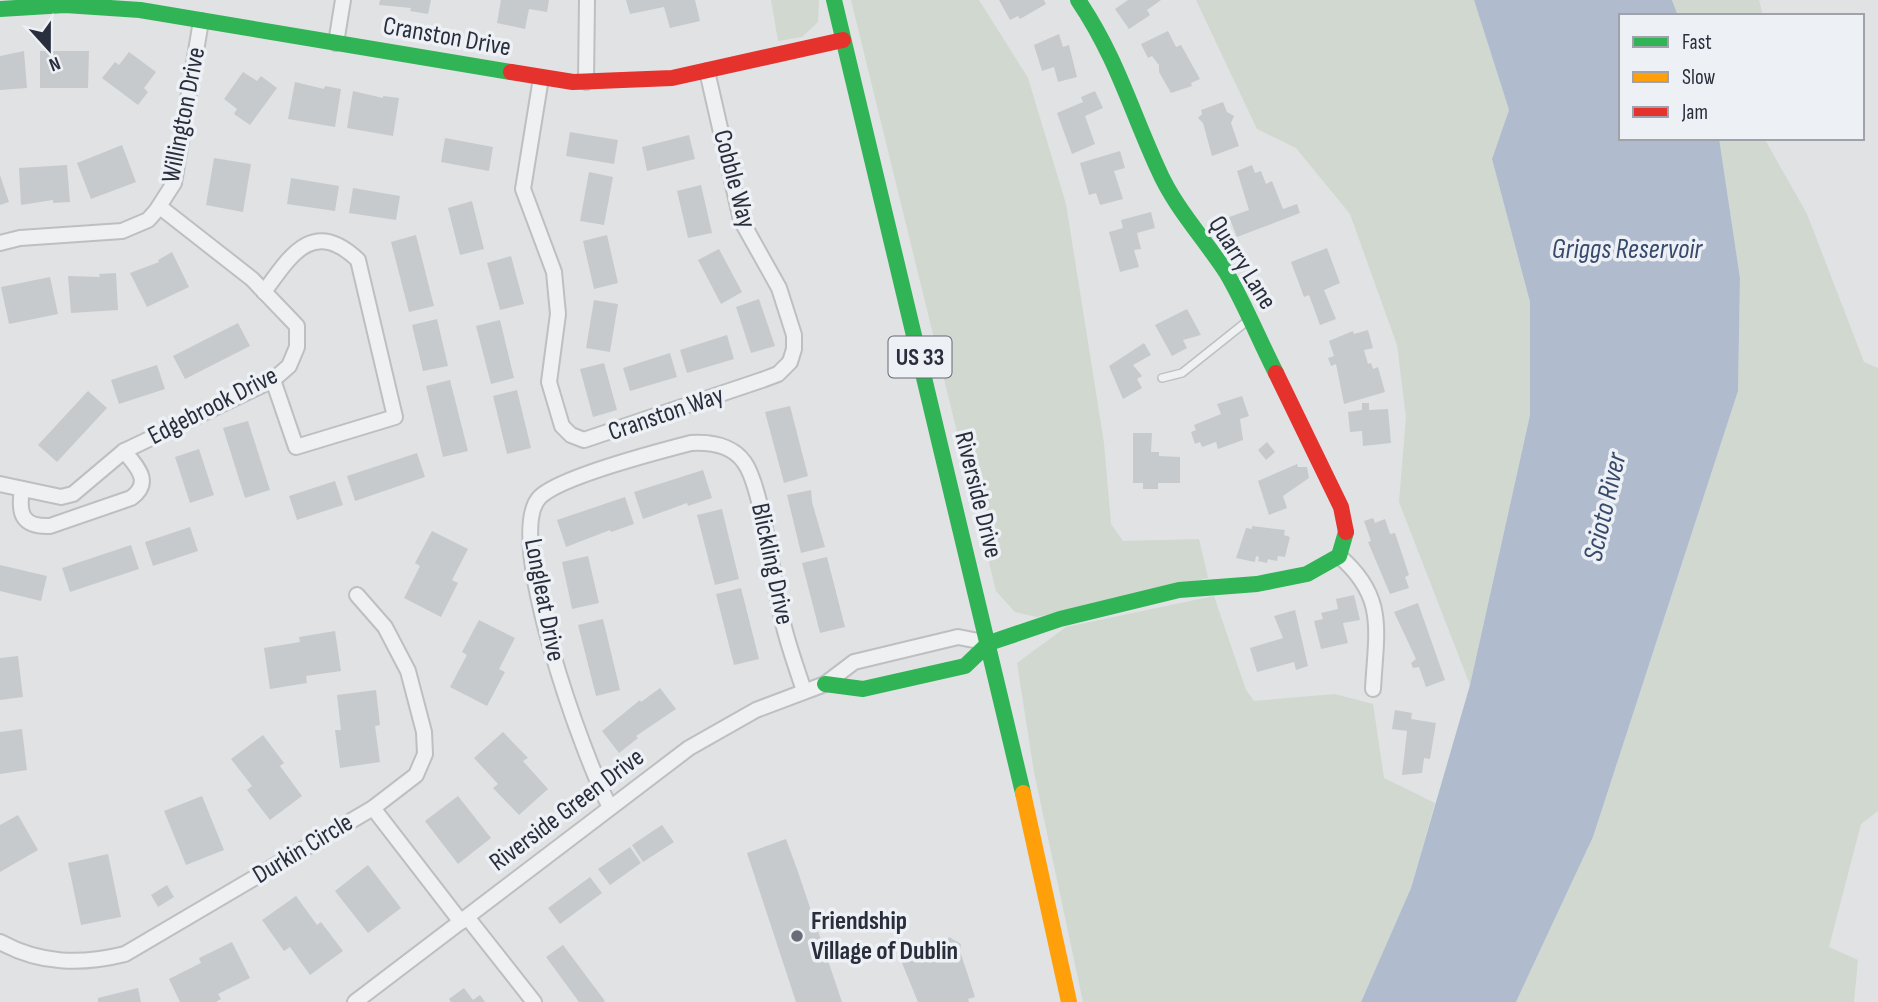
<svg xmlns="http://www.w3.org/2000/svg" width="1878" height="1002" font-family="'Sofia Sans Condensed',sans-serif">
<rect width="100%" height="100%" fill="#e0e2e4"/>
<g fill="#d0d8d0">
<path d="M771,0H819L818,22L802,37L778,41Z"/>
<path d="M851,0H979L1028,78L1066,204L1104,443L1111,524L1123,541L1199,539L1208,578L1037,617L1015,612L996,591Z"/>
<path d="M1196,0H1474L1509,110L1492,159L1530,302V415L1470,685L1399,502L1406,417L1397,345L1350,214L1296,148L1257,129Z"/>
<path d="M1672,0H1759L1763,16H1678Z"/>
<path d="M1719,138H1764L1807,214L1864,362L1878,368V811L1861,824L1829,947L1858,960L1854,1002H1516L1593,837L1738,391L1740,278Z"/>
<path d="M1214,596L1246,690L1254,701L1335,694L1373,704L1384,778L1435,803L1411,888L1361,1002H1083L1034,772L1017,663L1066,627Z"/>
</g>
<path fill="#b0bcce" d="M1474,0H1672L1678,16H1621V138H1719L1740,278L1738,391L1593,837L1516,1002H1361L1411,888L1470,685L1530,415V302L1492,159L1509,110Z"/>
<g fill="#c7cacd">
<path d="M380,0H431L428,14L410,11L411,8L379,5Z"/>
<path d="M501,0H549L547,12L529,9L525,29L497,23Z"/>
<path d="M626,0H695L700,21L670,28L664,7L630,14Z"/>
<path d="M999,0H1044L1046,4L1020,19L1018,16L1010,20Z"/>
<path d="M1128,0H1161L1147,10L1150,15L1129,29L1115,9Z"/>
<path d="M1168,31L1176,47L1181,45L1200,79L1191,83L1192,86L1171,93L1159,72V65L1152,56L1148,58L1141,44Z"/>
<path d="M1059,34L1063,47L1069,45L1077,77L1058,82L1054,67L1042,71L1034,45Z"/>
<path d="M24,51L27,88L0,90V56Z"/>
<path d="M40,51H89L88,88H40Z"/>
<path d="M129,52L156,72L144,88L148,92L138,105L102,78L115,62L119,65Z"/>
<path d="M243,72L257,81L261,76L277,88L250,125L234,114L237,109L224,99Z"/>
<path d="M295,82L324,89L325,86L341,89L335,127L288,119Z"/>
<path d="M353,91L383,98V96L399,98L393,136L347,128Z"/>
<path d="M1095,91L1103,108L1085,116L1095,144L1072,154L1057,113L1083,102L1081,97Z"/>
<path d="M1223,102L1227,112L1234,116L1231,123L1239,146L1212,156L1203,123L1198,118L1202,114L1201,110Z"/>
<path d="M570,132L618,140L614,164L566,156Z"/>
<path d="M689,135L695,159L647,171L642,147Z"/>
<path d="M445,138L493,147L489,171L441,162Z"/>
<path d="M122,145L136,182L91,199L77,163Z"/>
<path d="M1120,151L1125,168L1114,171L1123,199L1100,205L1096,193L1089,195L1080,163Z"/>
<path d="M214,158L251,164L243,212L206,205Z"/>
<path d="M67,165L70,202L53,203V200L21,205L19,168Z"/>
<path d="M1252,165L1255,173L1261,171L1266,184L1272,181L1283,209L1297,204L1300,213L1237,237L1229,217L1249,210L1237,171Z"/>
<path d="M589,172L613,177L604,225L580,221Z"/>
<path d="M0,175L9,202L0,205Z"/>
<path d="M291,178L339,186L335,211L287,204Z"/>
<path d="M701,185L712,233L688,238L677,191Z"/>
<path d="M353,188L400,196L396,220L349,213Z"/>
<path d="M472,201L484,249L460,255L448,208Z"/>
<path d="M1151,212L1155,228L1137,233L1141,249L1134,250L1139,267L1120,272L1109,232L1123,228L1121,220Z"/>
<path d="M416,235L434,306L409,312L391,242Z"/>
<path d="M607,235L618,283L594,289L583,241Z"/>
<path d="M1327,248L1340,283L1324,290L1336,319L1320,325L1309,295L1304,297L1291,262Z"/>
<path d="M719,249L742,292L721,304L698,260Z"/>
<path d="M172,252L189,287L147,307L130,273L159,262L158,260Z"/>
<path d="M511,256L524,304L500,310L487,263Z"/>
<path d="M116,273L118,310L71,313L68,276L100,277L99,274Z"/>
<path d="M50,277L58,314L9,324L1,287Z"/>
<path d="M759,299L775,346L751,353L736,307Z"/>
<path d="M594,300L618,304L610,352L586,348Z"/>
<path d="M1187,309L1201,335L1183,340L1187,348L1172,356L1155,325Z"/>
<path d="M437,319L448,366L423,371L412,325Z"/>
<path d="M500,320L514,378L491,384L476,326Z"/>
<path d="M238,323L250,346L185,379L173,356Z"/>
<path d="M1368,330L1373,348L1364,350L1368,364L1371,363L1373,369L1378,367L1385,392L1344,404L1336,364L1331,366L1328,358L1334,356L1329,341L1353,331L1354,334Z"/>
<path d="M727,335L734,359L687,373L680,350Z"/>
<path d="M1144,343L1151,355L1133,365L1142,376L1137,379L1142,388L1123,399L1109,366Z"/>
<path d="M670,353L677,377L630,391L623,368Z"/>
<path d="M604,363L617,410L593,417L580,369Z"/>
<path d="M157,365L165,389L119,404L111,380Z"/>
<path d="M450,380L468,451L443,457L426,386Z"/>
<path d="M517,390L531,448L507,454L493,396Z"/>
<path d="M88,391L107,408L57,462L38,445Z"/>
<path d="M1242,396L1249,416L1240,419L1243,440L1218,449L1216,442L1202,447L1200,442L1195,444L1191,432L1196,430L1194,425L1221,414L1217,404Z"/>
<path d="M1362,403H1369V410L1388,409L1391,443L1363,446L1362,431L1350,432L1348,412L1362,410Z"/>
<path d="M790,406L808,476L784,483L765,412Z"/>
<path d="M248,421L270,490L245,498L223,428Z"/>
<path d="M1133,433H1152L1151,452H1159V456L1180,457V483H1158V489H1143V483H1133Z"/>
<path d="M1267,442L1275,452L1266,460L1258,450Z"/>
<path d="M199,449L214,495L190,503L175,457Z"/>
<path d="M417,453L425,477L355,501L347,476Z"/>
<path d="M1297,464L1298,467H1307L1309,478L1283,496L1287,508L1269,515L1258,481Z"/>
<path d="M703,470L712,498L688,506L687,503L643,519L634,492Z"/>
<path d="M335,481L343,505L297,520L289,496Z"/>
<path d="M811,490L812,502L825,547L801,553L787,495Z"/>
<path d="M625,497L634,524L611,532L610,530L566,547L557,520Z"/>
<path d="M722,509L739,579L715,585L697,515Z"/>
<path d="M1373,518L1375,523L1385,519L1390,534L1395,533L1409,575L1405,577L1409,588L1390,594L1368,542L1371,541L1364,521Z"/>
<path d="M1252,526L1285,530L1284,535L1290,537L1285,557L1278,556L1277,561L1268,559L1267,563L1258,561L1259,557L1256,556L1255,562L1236,558L1246,528L1252,529Z"/>
<path d="M190,527L198,551L153,566L145,542Z"/>
<path d="M432,531L468,549L452,580L458,583L441,617L404,598L420,566L415,563Z"/>
<path d="M131,545L139,569L70,592L62,568Z"/>
<path d="M588,556L599,603L572,609L562,562Z"/>
<path d="M827,557L845,627L820,633L802,563Z"/>
<path d="M0,565L47,576L41,601L0,591Z"/>
<path d="M741,588L759,659L734,665L716,594Z"/>
<path d="M1354,595L1360,620L1343,623L1348,643L1321,649L1314,621L1323,619L1321,613L1338,609L1336,599Z"/>
<path d="M1418,603L1445,680L1426,687L1419,667L1413,668L1411,663L1416,659L1394,612Z"/>
<path d="M1295,610L1308,666L1296,670L1294,662L1257,672L1250,648L1283,638L1274,616Z"/>
<path d="M603,619L620,690L596,696L578,625Z"/>
<path d="M479,620L515,638L499,669L505,672L487,706L450,687L467,655L462,652Z"/>
<path d="M335,631L341,671L306,676L307,683L270,689L264,648L300,642L299,637Z"/>
<path d="M18,656L23,697L0,700V658Z"/>
<path d="M660,688L676,709L636,736L638,738L619,753L602,731L640,700L641,702Z"/>
<path d="M376,690L380,725L375,726L380,762L340,768L335,730H341L337,695Z"/>
<path d="M1395,710L1412,713L1411,719L1436,723L1430,759L1424,758L1422,773L1402,775L1407,731L1392,729Z"/>
<path d="M22,729L27,770L0,774V732Z"/>
<path d="M503,732L528,758L523,761L548,789L519,815L493,788L498,784L474,758Z"/>
<path d="M263,735L284,763L280,766L302,796L270,820L247,790L252,786L231,759Z"/>
<path d="M202,796L224,850L186,865L164,811Z"/>
<path d="M458,796L491,838L458,864L425,821Z"/>
<path d="M18,815L38,850L0,872V825Z"/>
<path d="M662,825L674,842L643,862L632,845Z"/>
<path d="M786,839L797,869L842,1002H796L747,853Z"/>
<path d="M630,847L641,863L610,885L598,869Z"/>
<path d="M108,854L121,917L81,925L68,863Z"/>
<path d="M368,865L401,908L368,933L335,891Z"/>
<path d="M590,877L602,893L560,924L548,908Z"/>
<path d="M167,885L174,897L158,907L151,895Z"/>
<path d="M296,896L317,925L321,922L343,951L310,975L290,947L284,951L262,920Z"/>
<path d="M949,937L961,944L960,951L975,997L968,999L969,1002H918L902,963L910,953L918,957L945,946Z"/>
<path d="M232,942L250,978L218,994L221,999L216,1002H180L169,979L201,963L199,958Z"/>
<path d="M563,945L605,1001L603,1002H579L546,957Z"/>
<path d="M138,988L141,1002H98V998Z"/>
<path d="M464,988L473,1000L480,995L485,1002H451L449,999Z"/>
</g>
<g fill="none" stroke-linecap="round" stroke-linejoin="round">
<g stroke="#bdbfc1" stroke-width="10">
<path id="lane" d="M1162,378L1182,373L1246,322"/>
</g>
<g stroke="#bdbfc1" stroke-width="18">
<g id="street">
<path d="M336,43L343,0"/>
<path d="M541,78L523,189L554,272L558,314L549,382L562,426L571,435L584,440L762,380L778,374L790,362L794,349V335L779,288L741,220L707,71"/>
<path d="M586,82L587,0"/>
<path d="M0,243L20,238L122,231L148,220L156,211L174,183L201,21"/>
<path d="M264,292C290,256 313,217 358,260L395,417L296,447L273,380"/>
<path d="M0,484L61,497L73,494L124,451L273,380L289,366L297,347V326L252,279L160,207"/>
<path d="M22,489C18,514 22,527 50,526L131,498C153,482 137,467 124,451"/>
<path d="M1339,556C1387,597 1376,631 1373,689"/>
<path d="M610,807C585,762 502,534 540,497C560,477 660,451 691,443C709,442 732,445 744,462C762,486 773,580 781,614C786,640 796,666 804,691"/>
<path d="M373,808L461,922"/>
<path d="M467,917L534,1002"/>
<path d="M0,942C40,964 81,965 125,954L373,808L416,775L425,754L424,732L408,671L385,627L357,595"/>
<path d="M355,1002L689,748L756,710L825,684L854,662L958,637L989,643"/>
</g>
</g>
<use href="#lane" stroke="#eff0f2" stroke-width="7"/>
<use href="#street" stroke="#eff0f2" stroke-width="14"/>
<g stroke="#30b455" stroke-width="16">
<path d="M834,0L1023,793"/>
<path d="M1078,0C1117,58 1130,108 1158,169C1175,208 1203,237 1226,272C1245,304 1259,340 1276,373"/>
<path d="M0,9L65,5L140,10L511,72"/>
<path d="M825,684L863,689L965,666L989,643L1060,619L1179,590L1257,584L1307,574L1339,556L1346,532"/>
</g>
<path stroke="#ff9f0a" stroke-width="16" d="M1023,793L1069,1002"/>
<g stroke="#e5322d" stroke-width="16">
<path d="M511,72L573,82L672,78L843,40"/>
<path d="M1276,373L1341,507L1346,532"/>
</g>
</g>
<circle fill="#696d77" stroke="#edf0f4" stroke-width="2.5" cx="797" cy="936" r="7"/>
<g text-anchor="middle" dominant-baseline="central" stroke-width="7" stroke-linejoin="round" paint-order="stroke">
<rect fill="#edf0f4" stroke="#646873" stroke-width="2" x="888.5" y="336.5" width="63" height="41" rx="5"/>
<g font-size="24" font-weight="bold" fill="#292e3c">
<text x="920" y="357">US 33</text>
</g>
<g font-size="26" fill="#292e3c" stroke="#edf0f4">
<text transform="translate(447 37) rotate(10)">Cranston Drive</text>
<text transform="translate(184 115) rotate(-79)">Willington Drive</text>
<text transform="translate(734 179) rotate(75)">Cobble Way</text>
<text transform="translate(1242 263) rotate(58)">Quarry Lane</text>
<text transform="translate(213 406) rotate(-27)">Edgebrook Drive</text>
<text transform="translate(666 414) rotate(-19)">Cranston Way</text>
<text transform="translate(978 495) rotate(76)">Riverside Drive</text>
<text transform="translate(772 564) rotate(78)">Blickling Drive</text>
<text transform="translate(544 600) rotate(79)">Longleat Drive</text>
<text transform="translate(567 810) rotate(-37)">Riverside Green Drive</text>
<text transform="translate(303 849) rotate(-31)">Durkin Circle</text>
</g>
<g font-size="26" font-weight="bold" fill="#292e3c" stroke="#edf0f4" text-anchor="start">
<text x="811" y="921">Friendship<tspan x="811" dy="30">Village of Dublin</tspan></text>
</g>
<g font-size="28" font-style="italic" fill="#37496c" stroke="#edf0f4">
<text x="1627" y="249">Griggs Reservoir</text>
<text transform="translate(1605 507) rotate(-77)">Scioto River</text>
</g>
</g>
<rect x="1619" y="14" width="245" height="126" fill="#edf0f4" stroke="#9fa2aa" stroke-width="2"/>
<rect x="1633" y="37" width="35" height="10" fill="#30b455" stroke="#9fa2aa" stroke-width="2"/>
<text x="1682" y="49" font-size="21" fill="#292e3c">Fast</text>
<rect x="1633" y="72" width="35" height="10" fill="#ff9f0a" stroke="#9fa2aa" stroke-width="2"/>
<text x="1682" y="84" font-size="21" fill="#292e3c">Slow</text>
<rect x="1633" y="107" width="35" height="10" fill="#e5322d" stroke="#9fa2aa" stroke-width="2"/>
<text x="1682" y="119" font-size="21" fill="#292e3c">Jam</text>
<g transform="translate(49 49) rotate(159)" stroke="#edf0f4" stroke-width="5" paint-order="stroke">
<path d="M0-5L12 26L0 18L-12 26Z" fill="#292e3c"/>
<text y="-10" font-size="19" font-weight="bold" text-anchor="middle" fill="#292e3c">N</text>
</g>
</svg>
